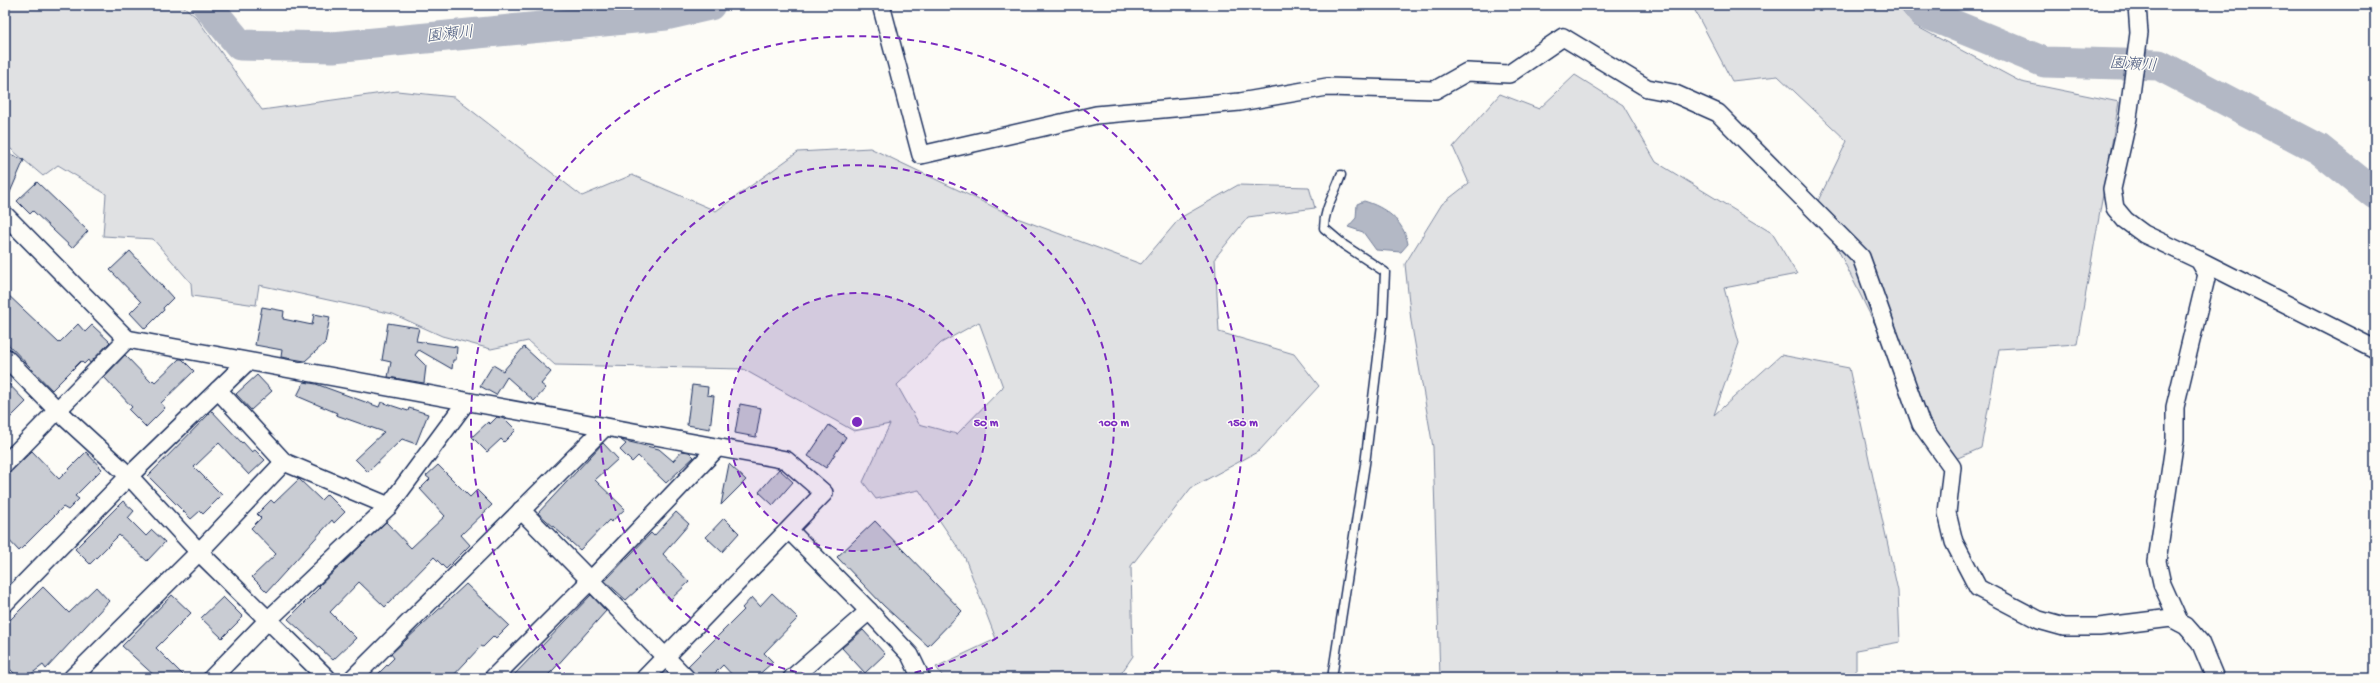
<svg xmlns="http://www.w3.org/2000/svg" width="2380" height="683" font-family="'Gochi Hand','Klee One',sans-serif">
<rect width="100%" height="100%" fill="#fdfcf7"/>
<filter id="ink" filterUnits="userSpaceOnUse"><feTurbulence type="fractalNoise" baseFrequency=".025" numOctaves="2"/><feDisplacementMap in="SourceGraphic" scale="8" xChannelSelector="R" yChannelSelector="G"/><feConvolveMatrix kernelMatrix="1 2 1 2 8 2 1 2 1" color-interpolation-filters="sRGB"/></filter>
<g filter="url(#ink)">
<g fill="#e0e1e3" stroke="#7e88a0" fill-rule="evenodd">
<path d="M5,5H182L196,17L262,110L397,91L454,97L582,196L632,175L716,211L798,152L870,148L1017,218L1141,264L1180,218L1238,185L1309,187L1315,208L1248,217L1215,258L1219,332L1294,354L1319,386L1259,451L1191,488L1131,566L1133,656L1118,678H944L936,667L996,639L965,558L919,490L876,499L863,482L890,424L854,431L743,369L555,365L528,341L491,349L442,336L393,314L259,285L256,305L192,296L191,283L153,239L103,236L106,194L58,165L43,176L5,144ZM979,322L1003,387L957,434L919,424L897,385L941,343Z"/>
<path d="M1692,5H1897L1914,25L2021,82L2119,102L2077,344L1999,349L1981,448L1944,464L1816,205L1847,141L1778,76L1732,81Z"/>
<path d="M1575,75L1623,105L1656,162L1772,233L1797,274L1724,288L1739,343L1714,415L1781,355L1849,368L1898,591L1900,642L1856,650V678H1440L1433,447L1411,321L1405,264L1442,204L1469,183L1453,147L1500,94L1539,109Z"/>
</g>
<path fill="#b3b8c5" stroke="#76819c" d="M1364,201C1385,207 1404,221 1408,244L1401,252L1376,250L1363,232L1348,227L1356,218L1357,204Z"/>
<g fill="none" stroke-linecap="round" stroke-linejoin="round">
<g stroke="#b3b8c5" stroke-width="31">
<path d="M207,5L240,45L333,47L666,15L710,5"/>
<path d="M1917,5L1922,12L2044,62L2159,65L2319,149L2375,194"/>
</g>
</g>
<g fill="#c9ccd3" stroke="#1b2f5e">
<path d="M5,152L24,160L5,204Z"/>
<path d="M37,182L88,231L72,248L33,211L30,214L17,201Z"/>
<path d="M130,251L173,298L163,308L164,310L145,329L130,313L141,302L110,270Z"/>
<path d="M5,292L59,343L78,324L85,332L92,325L110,342L90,363L88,360L84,364L81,361L52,390L5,341Z"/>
<path d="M262,307L284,311L283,319L312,325L314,314L330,317L325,343L305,361L281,357L282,350L255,345Z"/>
<path d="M388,323L419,328L416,341L457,347L456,360H453L452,369L419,350L415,355L426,366L424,383L388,377L391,362L382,360Z"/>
<path d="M524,347L551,372L541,384L546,388L534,401L507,377L496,395L480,386L493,365L503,371Z"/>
<path d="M125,355L151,382L153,380L155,382L179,359H182L194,371L161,403L165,408L146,427L129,410L132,407L104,377Z"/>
<path d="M257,375L272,391L251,410L236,394Z"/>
<path d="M5,380L26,402L5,423Z"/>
<path d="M304,382L316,384L379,407L381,402L408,411L409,408L428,414L416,444L402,439L368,472L355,459L384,432L336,415L337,413L297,396Z"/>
<path d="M692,385L708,387L707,395L714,396L710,429L687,425Z"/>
<path d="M740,404L761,408L756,437L735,433Z"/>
<path d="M212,411L242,443L243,442L252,452L255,450L265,460L249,475L219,443L194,467L222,495L203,514L200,511L191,519L148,476Z"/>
<path d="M497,417L505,419L516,430L504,442L501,439L487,452L472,437L488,422L490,424Z"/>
<path d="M829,425L846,437L826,468L808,456Z"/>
<path d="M621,440L659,449L673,461L682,451L689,452L694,457L666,483L638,456L632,462L620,450L626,444Z"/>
<path d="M603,443L618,459L595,480L625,509L611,522L609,520L580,550L538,513Z"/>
<path d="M32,451L59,479L86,452L102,469L75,496L79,499L68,510L63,507L19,551L5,536V477Z"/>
<path d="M729,464L746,480L721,505Z"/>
<path d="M438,465L470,497L477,490L492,505L461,535L470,545L446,569L434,557L385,607L359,582L330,612L356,638L333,660L288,619L320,587L319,586L386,522L411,548L445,516L420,489L430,479L426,476Z"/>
<path d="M779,469L793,482L773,505L759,492Z"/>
<path d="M299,479L321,500L327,494L345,512L334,523L332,520L267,592L252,577L276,554L251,528L261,518L257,514L271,500L274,503Z"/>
<path d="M123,501L134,511L128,518L146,536L152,530L165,542L147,561L119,535L90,564L75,549Z"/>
<path d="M676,512L689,524L663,554L689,582L670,600L650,578L626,600L605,581L651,533L654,536Z"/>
<path d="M724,518L739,533L722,552L706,537Z"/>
<path d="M875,521L962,611L928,646L884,606L837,557Z"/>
<path d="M466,584L509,625L496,638L494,636L483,647L481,646L451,678H374L394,658L391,654Z"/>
<path d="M43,587L69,613L96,587L109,601L46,669L43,665L26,678H19L5,664V625Z"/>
<path d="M772,593L798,618L764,653L773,662L755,678H735L723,665L710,678H696L688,666L744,610L742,608L752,597L760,606Z"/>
<path d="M172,595L191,613L156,648L186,678H157L122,646Z"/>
<path d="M591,595L606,611L554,669L545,678H511Z"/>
<path d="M223,597L243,617L222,638L201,618Z"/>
<path d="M863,630L885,654L865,673L842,648Z"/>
</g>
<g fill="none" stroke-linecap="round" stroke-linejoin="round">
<g stroke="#1b2f5e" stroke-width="11">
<path id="lane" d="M1332,678L1365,464L1383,316L1385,272L1344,245L1324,228C1324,208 1335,194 1341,175"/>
</g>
<g stroke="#1b2f5e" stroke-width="20">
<g id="street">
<path d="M881,5L921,155L1096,115L1240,102L1327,87L1435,90L1467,72L1509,74L1563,37L1647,88L1673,93L1718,113L1861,257L1921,424L1952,467L1947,513L1954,542L1978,588L2039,620L2064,627H2099L2171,618L2186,626L2200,642L2215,678"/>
<path d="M2137,5L2139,33L2128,118L2112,189L2115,208L2125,220L2144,234L2199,260L2207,274L2175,407V439L2157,561L2162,584L2179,622"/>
<path d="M5,215L127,339L5,464"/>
<path d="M2199,260L2375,349"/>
<path d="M127,339L786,460L824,493L645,678"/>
<path d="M5,357L58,411L129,476L199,552L327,678"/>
<path d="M218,390L284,462L389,506L466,402"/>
<path d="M521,510L686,678"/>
<path d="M789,530L869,611L792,678"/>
<path d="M5,603L129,476L247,362"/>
<path d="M869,611L910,655L921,678"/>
<path d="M72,678L199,552L284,462"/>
<path d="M212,678L268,620L389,506"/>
<path d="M353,678L604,428"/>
<path d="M493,678L590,581L717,448"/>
</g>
</g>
<use href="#lane" stroke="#fdfcf7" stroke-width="8"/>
<use href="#street" stroke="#fdfcf7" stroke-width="17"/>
</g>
</g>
<circle cx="857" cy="422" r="129" fill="#7b2cbf" fill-opacity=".12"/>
<g fill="none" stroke="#7b2cbf" stroke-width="2" stroke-dasharray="7 5">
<circle cx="857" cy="422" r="129"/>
<path d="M832 678A257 257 0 1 1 882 678"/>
<path d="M568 678A386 386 0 1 1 1146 678"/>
</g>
<g text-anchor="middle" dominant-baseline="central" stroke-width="3" stroke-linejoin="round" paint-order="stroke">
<g font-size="16" font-style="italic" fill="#49587d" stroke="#fdfcf7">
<text transform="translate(450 36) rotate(-6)">園瀬川</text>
<text transform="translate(2133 66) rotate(4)">園瀬川</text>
</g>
</g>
<circle cx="857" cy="422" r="6" fill="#7b2cbf" stroke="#fdfcf7" stroke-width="2"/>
<g font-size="12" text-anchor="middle" font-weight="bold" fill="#7b2cbf" stroke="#fdfcf7" stroke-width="3" stroke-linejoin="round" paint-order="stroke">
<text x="986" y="426">50 m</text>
<text x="1114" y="426">100 m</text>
<text x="1243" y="426">150 m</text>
</g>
<rect width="2380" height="683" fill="none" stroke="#fdfcf7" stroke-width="20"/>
<rect x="10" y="10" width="2360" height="663" fill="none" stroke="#1b2f5e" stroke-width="1.5" filter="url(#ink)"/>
</svg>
